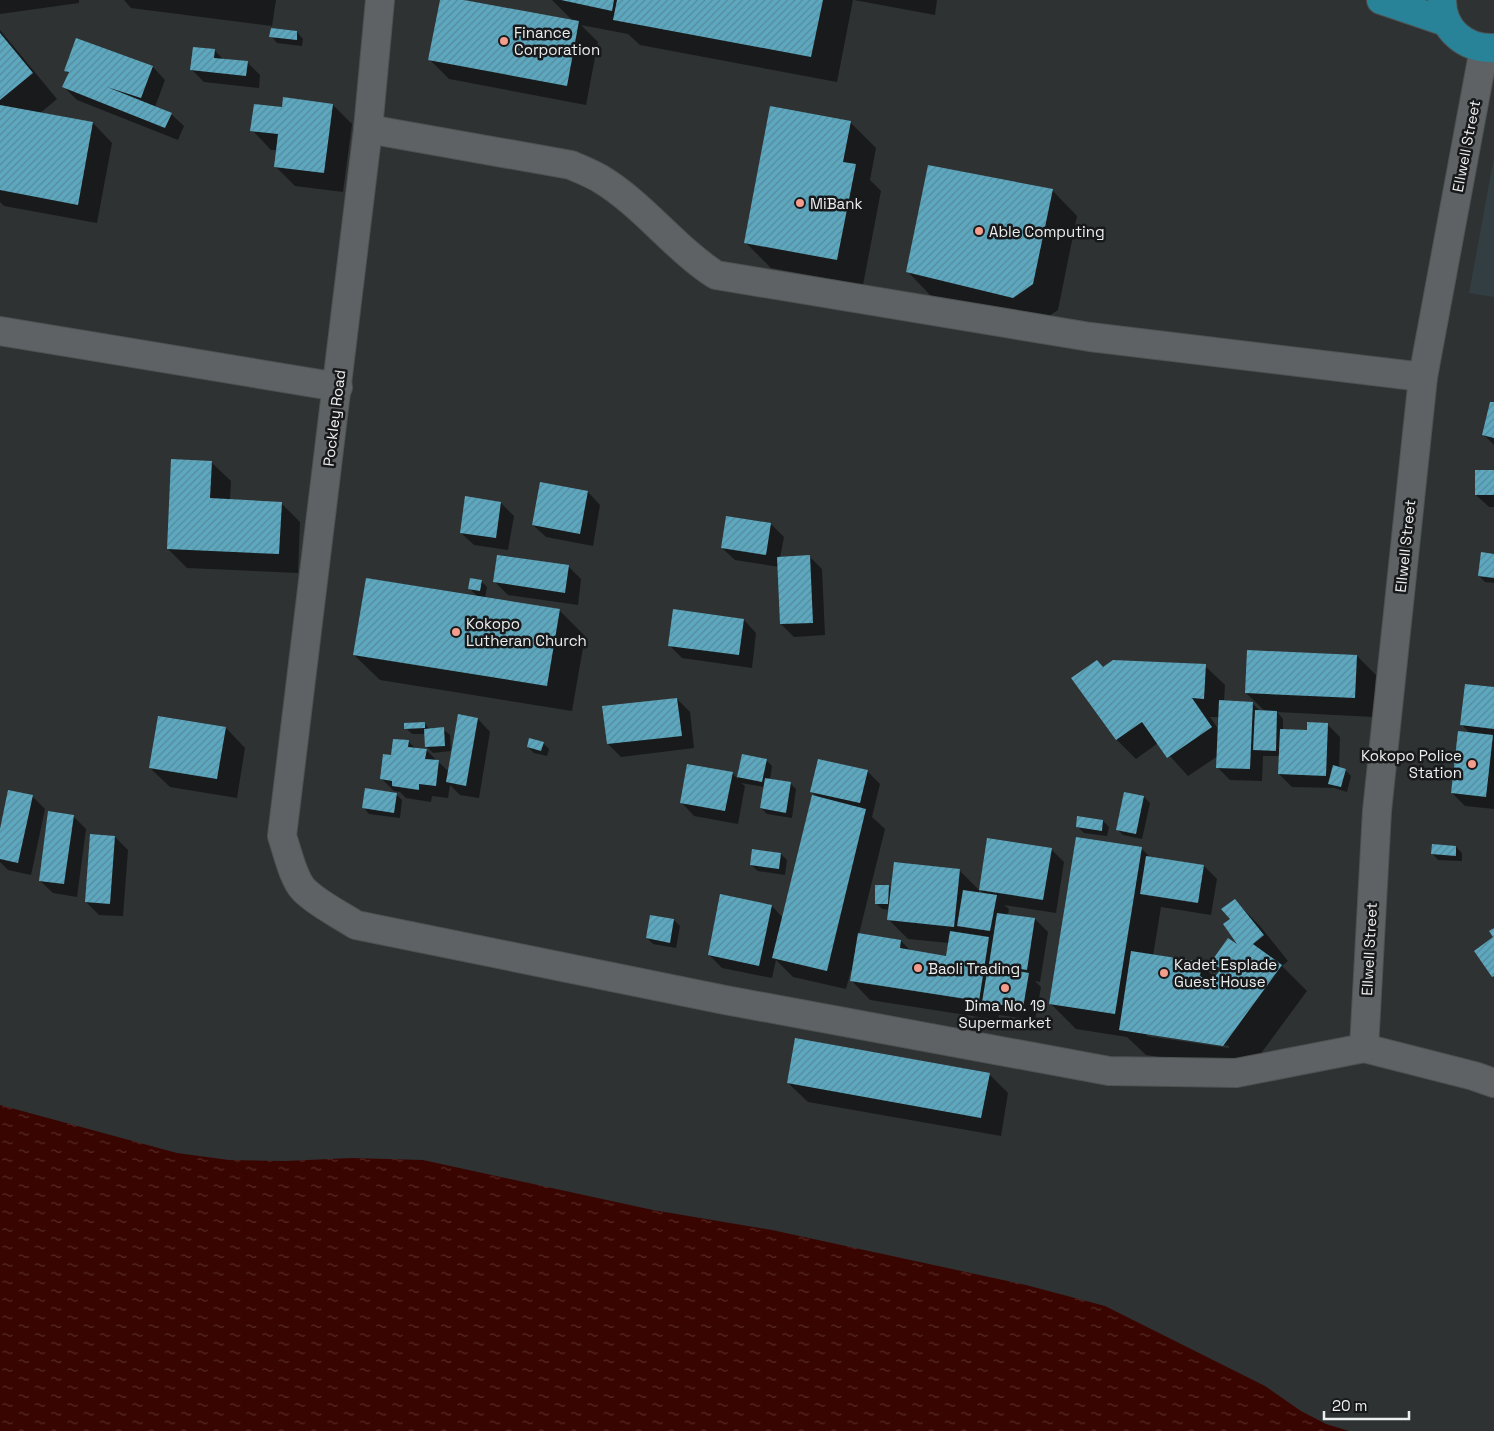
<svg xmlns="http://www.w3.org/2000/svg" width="1494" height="1431" font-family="'Space Grotesk',sans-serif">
<defs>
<pattern id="water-ripples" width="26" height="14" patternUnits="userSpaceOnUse" patternTransform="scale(1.25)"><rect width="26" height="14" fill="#390501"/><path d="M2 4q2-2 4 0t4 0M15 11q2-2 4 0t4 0" fill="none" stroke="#562a26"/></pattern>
<pattern id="building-hatch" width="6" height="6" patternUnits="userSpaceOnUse" patternTransform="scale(1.25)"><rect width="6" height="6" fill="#5da7bf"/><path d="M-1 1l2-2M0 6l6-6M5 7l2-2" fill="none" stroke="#568a9b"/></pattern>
</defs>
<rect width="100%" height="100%" fill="#2e3233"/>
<path fill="#333e42" d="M1494,157V297L1469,293Z"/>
<path fill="url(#water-ripples)" d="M0,1105L177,1153L229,1160L285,1161L352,1158L423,1160L653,1210L772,1230L1026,1285L1105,1306L1265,1386L1301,1411L1326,1424L1349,1431H0Z"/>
<g fill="#0007" fill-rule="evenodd">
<path d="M0,0H79V3L0,14Z"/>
<path d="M124,0H276L272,26L131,8Z"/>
<path d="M441,0H457L574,22L552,0H853L837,82L640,45L628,34L581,25L598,42L586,105L449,79L430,60Z"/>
<path d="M854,0H937L935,15Z"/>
<path d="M0,30L57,99L39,114L93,123L112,143L97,223L4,206L0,202Z"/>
<path d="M297,32L303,39L302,46L277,43L271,36Z"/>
<path d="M194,48L215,51L224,60L248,63L260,75L259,88L204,82L191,69Z"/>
<path d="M153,67L165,80L155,107L171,114L184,126L178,140L77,100L64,87L69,74L65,70Z"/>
<path d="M333,105L352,124L343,192L295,186L275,166L277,150H271L252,130L283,108Z"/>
<path d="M850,122L876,148L870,180L881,191L863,285L771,268L745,242Z"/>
<path d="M1052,190L1077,216L1058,310L1039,323L933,298L908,272Z"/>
<path d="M1494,404V445L1484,435Z"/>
<path d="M211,462L231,481L230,500L281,503L300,522L298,573L187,568L168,549Z"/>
<path d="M1494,471V507H1489L1476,495Z"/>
<path d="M588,492L600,505L593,546L546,537L533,525Z"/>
<path d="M501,503L514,516L508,550L474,545L461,533Z"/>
<path d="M771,524L784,537L780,558L809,556L822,569L825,635L794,637L781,624L779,567L735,560L722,548Z"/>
<path d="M1494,555V583L1485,582L1479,576Z"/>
<path d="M568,566L581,579L578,605L508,595L495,582Z"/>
<path d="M481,581L487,587L485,598L559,610L585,636L572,711L380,680L354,655L478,597L470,589Z"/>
<path d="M744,620L756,633L752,668L682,658L669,645Z"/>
<path d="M1357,656L1376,675L1374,717L1277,712L1283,719V730L1308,731L1327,724L1340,737L1339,768L1345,770L1351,776L1347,792L1334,788L1292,787L1279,774L1280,756H1263L1262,781L1230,780L1217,767L1218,756L1188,776L1158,743L1136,759L1117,740L1104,668L1205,666L1225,685L1224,702L1252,703L1261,712H1266L1246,693ZM1210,717H1220L1219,730Z"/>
<path d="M1494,688V809L1465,806L1452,793L1471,734L1462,725Z"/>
<path d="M677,699L690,712L694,748L621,757L608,744Z"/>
<path d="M159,718L226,728L245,748L237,798L170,787L150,768Z"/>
<path d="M478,719L490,732L479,798L460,795L450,785L448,798L432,796L431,802L406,798L400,792L394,791L381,778L392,756L409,742L416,749L426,750L449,772Z"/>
<path d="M424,723L431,730L443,729L450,735L451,751L433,753L427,747L425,734H412L406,728Z"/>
<path d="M543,743L549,749L547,756L534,753L528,747Z"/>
<path d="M743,756L766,760L772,766L770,780L790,783L796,789L792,818L767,814L761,808L764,787L741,783L745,786L738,824L694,816L682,803L732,773L738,779Z"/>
<path d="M867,771L880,784L872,817L885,829L859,934L901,941L911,951L947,957L949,943L908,939L889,920L890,910L882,909L876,903L888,886L892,890L895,863L960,871L979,890V893L984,894L980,890L1051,849L1064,862L1056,913L1004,905L1009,909L1008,915L1035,919L1048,932L1040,982L1035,981L1041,987L1035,1020L999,1015L998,1020L870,1000L851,980L853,970H851L846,989L793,977L776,960L772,978L722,968L709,955L772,906L783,918L819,798L811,791Z"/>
<path d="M396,794L402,800L400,818L369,814L363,807Z"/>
<path d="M32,796L45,809L31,875L8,870L0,862V834Z"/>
<path d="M1144,797L1150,803L1142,839L1123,835L1117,829Z"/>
<path d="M73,816L86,829L77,897L53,893L40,881Z"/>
<path d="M1103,821L1109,827L1107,836L1084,833L1077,826Z"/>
<path d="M115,837L128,850L123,916L99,915L86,902Z"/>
<path d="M1456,847L1462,853V861L1438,860L1432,853Z"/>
<path d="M1141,848L1151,858L1204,866L1217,879L1211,915L1161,907L1153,956L1201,964L1215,978L1221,970L1212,962L1241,949L1234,900L1260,926L1288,961L1282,966L1307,991L1248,1071L1146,1055L1127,1037L1076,1029L1050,1003ZM1147,1033L1229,1046V1048L1147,1036Z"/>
<path d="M781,854L787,860L785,875L758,871L751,865Z"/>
<path d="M674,920L680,926L676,948L653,944L647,938Z"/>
<path d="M989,1074L1008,1093L1001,1136L808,1102L788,1083Z"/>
</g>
<g fill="url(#building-hatch)">
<path d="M440,0H464L579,21L567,86L428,60Z"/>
<path d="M561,0H614L612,11Z"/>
<path d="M617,0H823L811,57L613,20Z"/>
<path d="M271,28L297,31V40L269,37Z"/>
<path d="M0,33L33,73L0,100Z"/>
<path d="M76,38L153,66L141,98L107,87L172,113L165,128L62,87L69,72L64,71Z"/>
<path d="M193,47L215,49L214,58L248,61L246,76L190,70Z"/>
<path d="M283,97L333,104L324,173L274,167L278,134L250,131L254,104L282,107Z"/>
<path d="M0,105L93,122L78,205L0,190Z"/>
<path d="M770,106L851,121L843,162L856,164L837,260L744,243Z"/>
<path d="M928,165L1053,189L1033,284L1013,298L906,272Z"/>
<path d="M1490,402H1494V438L1482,435Z"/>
<path d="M171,459L212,461L210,498L282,502L279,554L167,549Z"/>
<rect x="1475" y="470" width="19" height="25"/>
<path d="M540,482L588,491L580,534L532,525Z"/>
<path d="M465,496L501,502L496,538L460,533Z"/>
<path d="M726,516L771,523L766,555L721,548Z"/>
<path d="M1481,552L1494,554V578L1478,576Z"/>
<path d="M497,555L569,565L565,593L493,582Z"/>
<path d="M810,555L813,623L780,624L777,557Z"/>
<path d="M366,578L560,609L547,686L353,655Z"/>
<path d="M470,578L482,580L480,591L468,589Z"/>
<path d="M673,609L744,619L739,655L668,646Z"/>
<path d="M1247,650L1357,655L1355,698L1245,693Z"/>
<path d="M1097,660L1103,667L1113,660L1206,664L1204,699L1192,698L1212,727L1167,758L1142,722L1116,740L1071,678Z"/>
<path d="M1465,684L1494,687V729L1460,725Z"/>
<path d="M677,698L682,736L607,744L602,706Z"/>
<path d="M1219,700L1253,702L1250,769L1216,768Z"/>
<path d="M1255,710L1277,711L1276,751L1253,750Z"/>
<path d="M458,714L478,718L466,786L446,782Z"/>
<path d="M158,716L226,727L217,779L149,768Z"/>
<path d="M425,722V728L404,729V723Z"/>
<path d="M1307,722L1328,723L1326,776L1278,774L1280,729L1307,730Z"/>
<path d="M444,727L445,746L425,747L424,729Z"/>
<path d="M1458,731L1493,735L1486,797L1451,793Z"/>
<path d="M529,738L544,742L541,751L527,747Z"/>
<path d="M393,739L409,740L408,747L427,749L425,759L439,760L436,786L419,784V790L392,786V781L380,779L383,754L391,755Z"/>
<path d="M742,754L767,759L762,782L737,777Z"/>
<path d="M818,759L868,770L860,803L810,792Z"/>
<path d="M687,764L733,772L725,811L680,803Z"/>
<path d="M1333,765L1346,769L1341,787L1328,784Z"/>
<path d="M765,778L791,782L786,813L760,808Z"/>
<path d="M365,788L397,793L394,813L362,808Z"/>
<path d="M8,790L33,795L18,863L0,859V829Z"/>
<path d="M1124,792L1144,796L1136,834L1116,830Z"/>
<path d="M812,795L866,809L827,971L772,958Z"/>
<path d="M48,811L74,815L64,884L39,881Z"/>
<path d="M1077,816L1103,820L1102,831L1076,827Z"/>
<path d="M90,834L115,836L110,904L85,902Z"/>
<path d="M1076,837L1142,847L1115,1014L1049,1004Z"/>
<path d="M987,838L1052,848L1043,900L979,890Z"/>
<path d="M1432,844L1456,846V856L1431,854Z"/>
<path d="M752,849L781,853L779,869L750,865Z"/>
<path d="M1146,856L1204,865L1198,903L1140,894Z"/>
<path d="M894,862L960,869L954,927L887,920Z"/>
<path d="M875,885H889L888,904H875Z"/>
<path d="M963,890L997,895L990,931L957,926Z"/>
<path d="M720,894L772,905L759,966L708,955Z"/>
<path d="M1235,899L1264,935L1253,944L1282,965L1223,1046L1119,1030L1131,951L1202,962L1200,976L1210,983L1221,969L1211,962L1228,938L1237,944L1223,924L1230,919L1221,909Z"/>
<path d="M997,913L1035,918L1027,970L989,964Z"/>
<path d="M650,915L674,919L670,943L646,938Z"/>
<path d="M1494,928V976L1492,977L1474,951L1493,937L1489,931Z"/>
<path d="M950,931L989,937L979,1001L850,981L858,933L901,940L900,948L946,956Z"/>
<path d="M988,966L1029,973L1023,1008L982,1002Z"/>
<path d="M795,1038L990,1073L981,1118L787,1083Z"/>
</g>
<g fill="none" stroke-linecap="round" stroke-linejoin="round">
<g stroke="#4e5152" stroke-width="30">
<g id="minor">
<path d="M380,0L368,129L282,836C287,850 293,879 304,890C318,904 339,914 356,925L725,1000L1109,1071L1236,1073L1364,1048L1474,1076L1494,1083"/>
<path d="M368,129L571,165C580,169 590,173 599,178C643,204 674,248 716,275L1090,337L1423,377"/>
<path d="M0,331L338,387"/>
<path d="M1364,1048L1377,811L1423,377L1484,49"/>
</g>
</g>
<g stroke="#4e5152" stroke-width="30">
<g id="major">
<path d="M1381,0L1446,22"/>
<path d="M1442,0C1442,30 1465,49 1494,48"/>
</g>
</g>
<use href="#minor" stroke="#5e6264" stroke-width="28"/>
<use href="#major" stroke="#298398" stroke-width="28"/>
</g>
<g fill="#f49d8d" stroke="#18191a" stroke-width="2">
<circle cx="504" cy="41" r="5"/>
<circle cx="800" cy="203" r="5"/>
<circle cx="979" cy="231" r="5"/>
<circle cx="456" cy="632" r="5"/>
<circle cx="1472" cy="764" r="5"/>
<circle cx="918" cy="968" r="5"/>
<circle cx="1164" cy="973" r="5"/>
<circle cx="1005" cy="988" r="5"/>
</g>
<g text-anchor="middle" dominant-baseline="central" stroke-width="5" stroke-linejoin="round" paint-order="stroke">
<g font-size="15" fill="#eceeef" stroke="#18191a" text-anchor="start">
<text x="514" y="32">Finance<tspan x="514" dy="17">Corporation</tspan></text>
<text x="810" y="203">MiBank</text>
<text x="989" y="231">Able Computing</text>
<text x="466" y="623">Kokopo<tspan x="466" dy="17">Lutheran Church</tspan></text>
<text x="1462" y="755" text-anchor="end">Kokopo Police<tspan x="1462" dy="17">Station</tspan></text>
<text x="1174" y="964">Kadet Esplade<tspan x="1174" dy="17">Guest House</tspan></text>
<text x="928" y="968">Baoli Trading</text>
<text x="1005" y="1005" text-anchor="middle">Dima No. 19<tspan x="1005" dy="17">Supermarket</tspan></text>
</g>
<g font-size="15" fill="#eceeef" stroke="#18191a">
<text transform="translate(1466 146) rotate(-79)">Ellwell Street</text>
<text transform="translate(334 418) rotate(-83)">Pockley Road</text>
<text transform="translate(1405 546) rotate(-84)">Ellwell Street</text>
<text transform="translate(1369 949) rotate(-87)">Ellwell Street</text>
</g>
</g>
<path d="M1324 1411v8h85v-8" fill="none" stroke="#eceeef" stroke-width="2.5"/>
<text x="1332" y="1411" font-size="15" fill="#eceeef" stroke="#18191a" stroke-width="4" paint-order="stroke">20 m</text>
</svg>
